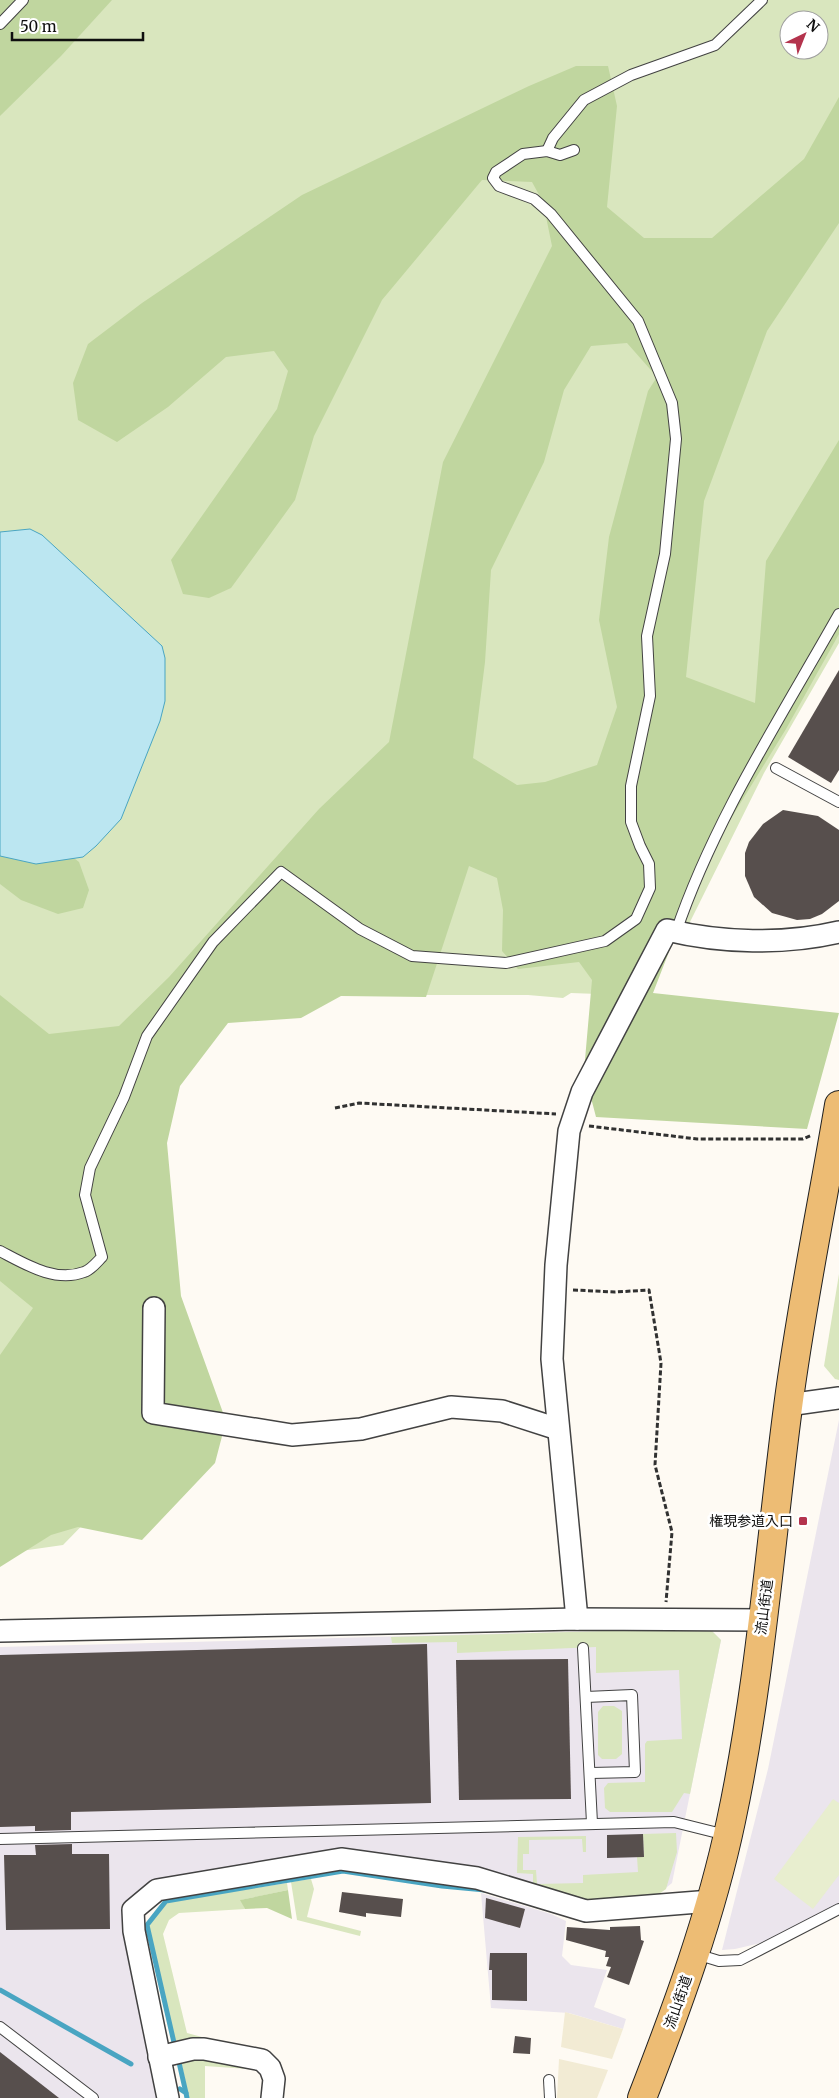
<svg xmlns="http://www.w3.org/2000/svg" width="839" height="2098" font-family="Merriweather,'Noto Sans JP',serif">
<rect width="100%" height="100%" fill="#fefaf3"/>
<g fill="#ebe5ed">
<path d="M839,1420V1905L769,1941L735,1949L722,1950L768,1769Z"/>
<path d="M709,1628L721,1640L672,1883L656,1896L586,1905L342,1852L147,1885L121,1906L160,2098H0V1647Z"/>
<path d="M481,1893L551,1914L566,1921L562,1956L571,1965L607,1970L594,2007L626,2019L623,2029L569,2013L491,2008Z"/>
</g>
<g fill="#f2ebd4">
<path d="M565,2012L623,2029L612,2059L561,2047Z"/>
<path d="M559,2059L608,2070L597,2098H557Z"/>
</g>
<g fill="#d9e6be" fill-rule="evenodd">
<path d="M0,0H839V643L764,773L689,924L664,919L625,995L571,993L563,998L528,995H390L289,963L166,1049L145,1461L63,1545L0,1554ZM789,20H819V50H789Z"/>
<path d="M839,1274V1380L835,1379L824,1366Z"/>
<path d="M709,1628L721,1640L690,1794L684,1793L672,1812H610L605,1808L604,1788L608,1783L645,1782V1744L647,1741L682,1739L679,1670L596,1673V1647L457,1653V1642L392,1643L391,1637Z"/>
<path d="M603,1706H614L622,1711V1754L616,1759H602L598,1755V1712Z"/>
<path d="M676,1833L677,1852L666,1889L656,1896L586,1905L533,1887V1874L517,1873L518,1837L586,1836V1852H583L582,1839L529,1840V1854H523V1870H536L537,1884L583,1883V1875L638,1872L637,1857H644L643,1834Z"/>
<path d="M311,1879L314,1889L307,1917L361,1931L360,1936L297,1920L291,1882Z"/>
<path d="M287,1883L288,1890L241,1900L245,1909L179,1913L169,1920L163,1934L187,2033L232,2045L177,2047L148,1926L166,1902Z"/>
<path d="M180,2056L248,2065V2069L205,2066V2098H189Z"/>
</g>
<g fill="#c0d69f" fill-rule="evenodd">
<path d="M0,0H112L61,56L0,116Z"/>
<path d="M576,66H608L617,106L607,207L644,238H712L804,159L839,97V223L767,331L704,501L686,677L755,703L766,561L839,440V634L786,729L703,864L653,993L839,1013L807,1129L596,1117L584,1071L592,980L579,962L518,969L502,951L503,910L497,878L469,866L426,997L341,996L301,1018L228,1023L180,1086L167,1143L181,1296L226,1421L215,1463L142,1540L78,1527L51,1535L0,1567V1355L33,1308L0,1281V995L49,1034L119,1026L169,977L319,809L389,742L443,462L552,246L543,202L532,182L482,180L382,300L314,436L295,500L231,588L209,598L183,594L171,560L277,409L288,371L274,351L226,357L168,407L117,442L78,420L73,383L88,344L142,303L302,195L529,86ZM627,343L657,377L648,391L609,537L599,620L617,707L597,765L545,782L517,785L473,758L485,662L491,570L544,462L564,390L591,346Z"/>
<path d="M0,801L79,862L89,890L83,908L58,914L21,900L0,884Z"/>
<path d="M288,1890L292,1919L267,1908L245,1909L240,1900Z"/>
</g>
<path fill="#e8eecf" d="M833,1799L839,1803V1875L813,1909L774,1879Z"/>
<path fill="#bbe6f1" stroke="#49a5c2" d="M30,529L42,535L162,646L165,658V701L160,721L121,819L96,846L83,857L36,864L0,856V532Z"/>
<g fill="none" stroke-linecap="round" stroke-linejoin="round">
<g stroke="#49a5c2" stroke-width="5">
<path d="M0,1990L131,2064"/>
<path d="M175,2047L147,1925L166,1901L343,1871L442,1886L485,1890"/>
<path d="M178,2058L186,2093"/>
<path d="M180,2089L186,2093L187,2098"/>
</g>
</g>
<g fill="#574f4d">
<path d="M839,670V770L831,783L788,757Z"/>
<path d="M783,810L818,816L839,830V901L822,914L810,919L797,920L772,913L754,897L745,876V853L749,842L763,824Z"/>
<path d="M427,1644L431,1803L71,1812V1830L35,1831V1826L0,1827V1655Z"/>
<path d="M568,1659L571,1799L459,1800L456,1660Z"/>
<path d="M643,1834L644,1857L607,1858V1835Z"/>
<path d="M72,1844V1854H109L110,1929L6,1930L4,1855H36L35,1845Z"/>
<path d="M342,1892L403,1899L401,1917L366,1913V1917L339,1912Z"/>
<path d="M486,1898L525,1909L520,1928L485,1918Z"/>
<path d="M640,1926L641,1940L644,1941L629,1985L607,1977L611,1967L606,1966L609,1957H605L606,1951L566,1940L567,1927L610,1930V1927Z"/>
<path d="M490,1953H527V2001L492,2000V1970H489Z"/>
<path d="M515,2036L531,2038L530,2054L513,2053Z"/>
<path d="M0,2052L59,2098H0Z"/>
</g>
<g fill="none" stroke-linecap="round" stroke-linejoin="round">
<g stroke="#424242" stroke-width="12">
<g id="lane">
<path d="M0,24L23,0"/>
<path d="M547,151L553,138L584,100L631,75L715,45L762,0"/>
<path d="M776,768L839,802"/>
<path d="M676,932C714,820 781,717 839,614"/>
<path d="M0,1251C25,1264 55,1283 84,1272C91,1270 97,1262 102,1257L85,1195L90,1168L124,1097L147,1036L213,942L281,872L360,929L412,956L506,963L605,941L636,919L650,888L649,864L640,846L631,822V786L650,696L647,636L665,554L676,439L672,403L638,321L551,214L534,199L499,186L493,178L496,172L523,154L547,151L560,155L574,150"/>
<path d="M583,1648L592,1823"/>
<path d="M586,1697L632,1695L635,1772L591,1773"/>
<path d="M0,1839L674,1822L726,1835"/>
<path d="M696,1954L719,1961L740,1960L839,1909"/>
<path d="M0,2027L93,2098"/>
<path d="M549,2080L550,2098"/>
</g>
</g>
<g stroke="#424242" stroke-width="24">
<g id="street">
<path d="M154,1308L153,1413L292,1435L361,1429L451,1407L502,1411L558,1429"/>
<path d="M788,1405L839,1398"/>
<path d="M577,1619L552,1359L556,1265L569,1131L582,1092L667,930C721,943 784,945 839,932"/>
<path d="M0,1631L577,1619L763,1620"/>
<path d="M159,2057L193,2049H204L262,2060L270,2068L274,2079L272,2098"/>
<path d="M168,2098L134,1931L133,1910L157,1890L341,1859L477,1878L586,1911L711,1901"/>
</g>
</g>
<g stroke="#202020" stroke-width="30">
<path id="primary" d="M642,2098C677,2008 711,1916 731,1821C760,1685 770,1545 788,1407C801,1306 822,1206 839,1105"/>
</g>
<g stroke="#313131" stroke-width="3" stroke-dasharray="5 2.5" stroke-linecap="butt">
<path d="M335,1108L359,1103L556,1114"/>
<path d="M589,1126L697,1139H803L812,1135"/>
<path d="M573,1290L615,1292L649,1290L661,1363L655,1465L672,1532L666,1602"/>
</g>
<use href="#lane" stroke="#fff" stroke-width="10"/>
<use href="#street" stroke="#fff" stroke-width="21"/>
<use href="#primary" stroke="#edbc74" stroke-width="28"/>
</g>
<rect fill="#b4334d" stroke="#fff" stroke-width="2" x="798" y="1516" width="10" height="10" rx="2.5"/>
<g text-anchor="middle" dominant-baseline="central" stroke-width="5" stroke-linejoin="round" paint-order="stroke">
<g font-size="14" fill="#0f0f0f" stroke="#fff" text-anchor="end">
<text x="793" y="1521">権現参道入口</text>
</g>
<g font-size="14" fill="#0f0f0f" stroke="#fff">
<text transform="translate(764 1607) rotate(-83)">流山街道</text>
<text transform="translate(678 2002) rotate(-71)">流山街道</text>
</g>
</g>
<g transform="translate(804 35) rotate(43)"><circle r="24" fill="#ffffff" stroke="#9f9f9f"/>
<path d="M0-4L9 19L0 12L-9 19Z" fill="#b4334d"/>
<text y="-8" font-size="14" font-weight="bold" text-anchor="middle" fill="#0f0f0f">N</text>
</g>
<path d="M12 32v8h131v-8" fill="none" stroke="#0f0f0f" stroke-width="2.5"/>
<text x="20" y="32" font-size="15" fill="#0f0f0f" stroke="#ffffff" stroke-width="4" paint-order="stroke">50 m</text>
</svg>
